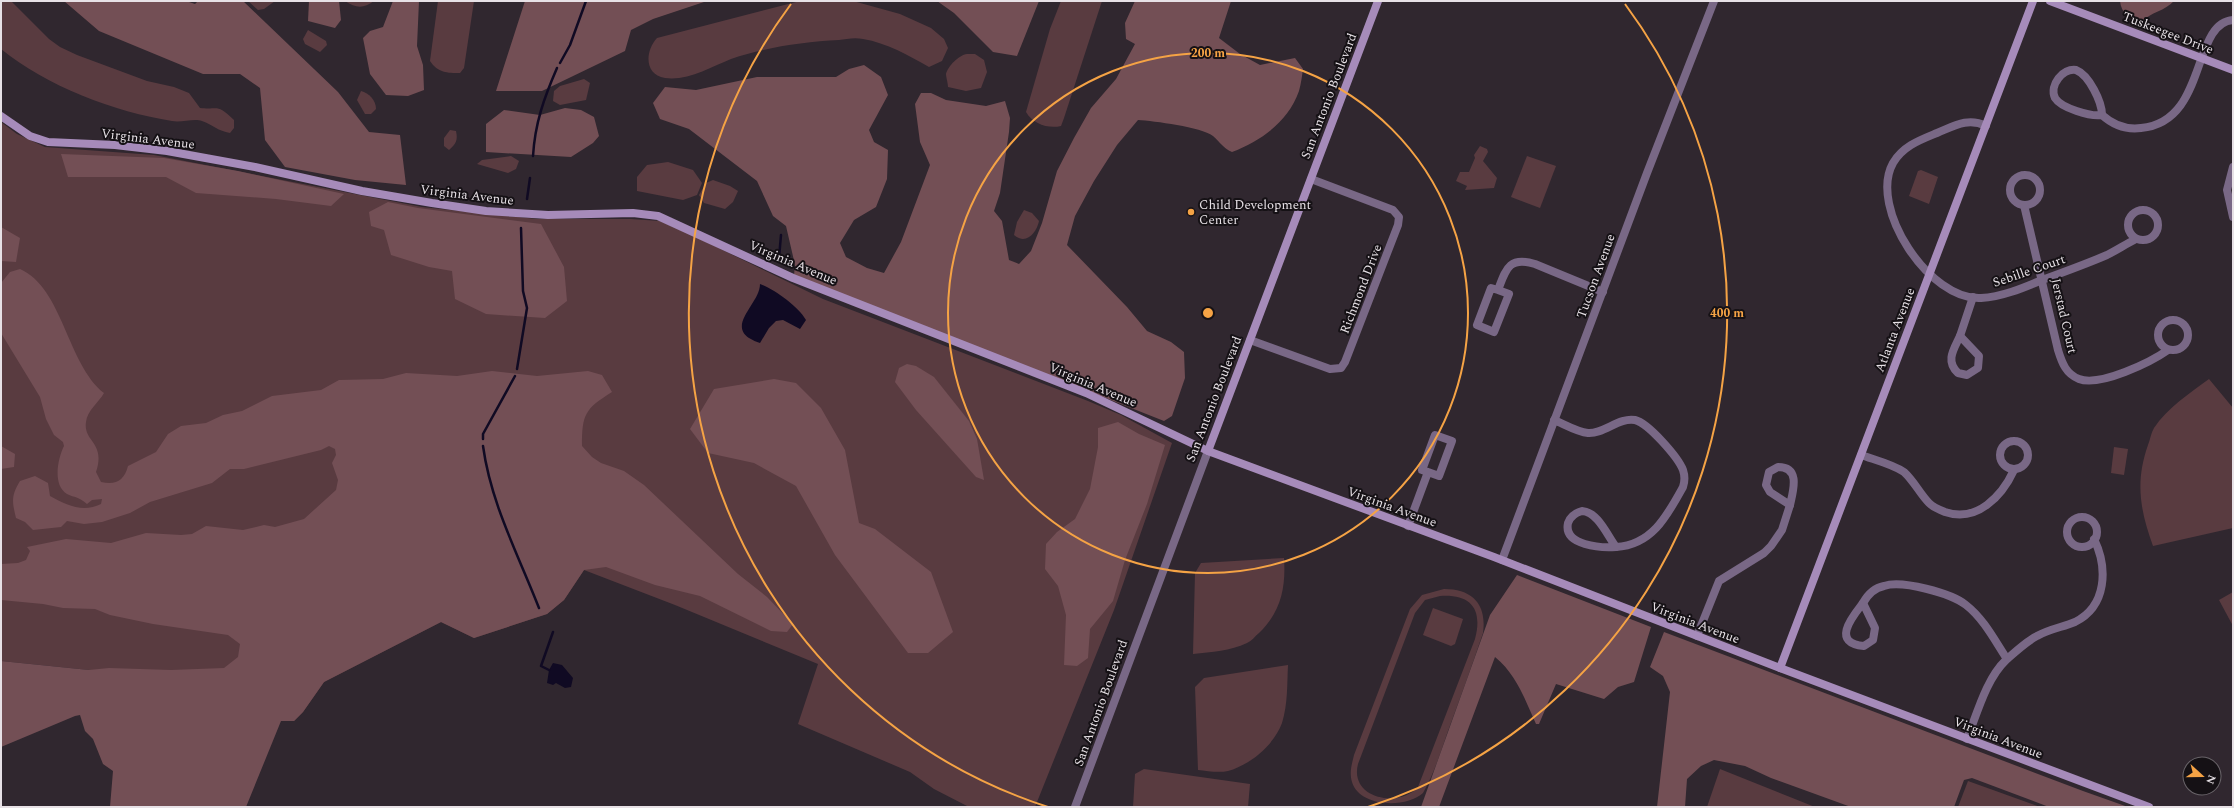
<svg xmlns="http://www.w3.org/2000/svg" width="2234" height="808" font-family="Spectral,serif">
<rect width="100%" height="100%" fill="#30272f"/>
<g fill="#593b40" fill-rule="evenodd">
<path d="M1,1H11L49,39L60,47L77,55L147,81L174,87L189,93L200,108C220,110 216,103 234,120V128L230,133C218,131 213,125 202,121C194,118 181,123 172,121C115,112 46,86 1,49Z"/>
<path d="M248,1H275L264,9L258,10Z"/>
<path d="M345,1H374C363,9 356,8 345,1Z"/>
<path d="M438,1H474L464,68L460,73C447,73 438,73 430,61Z"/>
<path d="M800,1H853L900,14L931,28L944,39L948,48L942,61L929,67C908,55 887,43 863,39C855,37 846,39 839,40C803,42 766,47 731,59C711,67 688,81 665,78C644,75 645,51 657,38Z"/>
<path d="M1061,1H1102L1064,118L1061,126C1048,129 1033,124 1026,112L1050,29Z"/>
<path d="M308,30L326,41L327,45L320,52L305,44L303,39Z"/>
<path d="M967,54H975L984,60L987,72L981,88L966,91L948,87C948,83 946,77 946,74C948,66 959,55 967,54Z"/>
<path d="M584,79L590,83L586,100L560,105L553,101L554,91L560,86Z"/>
<path d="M361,91C369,93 376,100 376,109L371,114H365L357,100Z"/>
<path d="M1,122L17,134L45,147L154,155L422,207L537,219H631L660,221L698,238L823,299L1088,401L1121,415L1172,443L1114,610L1035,807H969L934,789L910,772L798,724L818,664L675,605L584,570L564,600L547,614L474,638L441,622L324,682L303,712L294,721L89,670L1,661Z"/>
<path d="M450,130L456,131C458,140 456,144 449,150L444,146V138Z"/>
<path d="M1480,146L1487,149L1488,152L1483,161L1497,178L1494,188L1465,190L1467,186L1456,181L1460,172H1469L1475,158L1474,155Z"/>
<path d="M511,156L519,161L516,169L508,173L477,164L482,160Z"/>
<path d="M1527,156L1556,166L1540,208L1511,197Z"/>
<path d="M668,162L693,170L702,183L697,195L683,200L637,191V177L647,165Z"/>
<path d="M1921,170L1938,177L1929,204L1909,196L1918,171Z"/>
<path d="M713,180L730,186L738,191L733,202L725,209L704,203L699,195L706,183Z"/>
<path d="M1024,210L1032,213L1039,221C1037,232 1026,246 1014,235L1017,222Z"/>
<path d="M2209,379L2233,408V528L2153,546C2140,510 2135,482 2148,445C2150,440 2151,433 2154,428C2167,408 2190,393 2209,379Z"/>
<path d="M2114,447L2128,449L2124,475L2111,473Z"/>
<path d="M1284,558C1286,587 1281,612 1259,633C1255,636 1252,641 1247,643C1230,651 1212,652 1193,654L1195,573L1201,563Z"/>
<path d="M1444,589C1473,589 1487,605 1483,633C1472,666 1460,698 1448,731C1441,751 1434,774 1423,793C1407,808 1360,808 1352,782C1349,772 1352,764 1354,755L1410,609L1422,595ZM1440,596C1471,594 1483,609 1475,639L1418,787C1400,808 1349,799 1358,764L1415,613L1425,600Z"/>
<path d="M2233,592V626L2219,600Z"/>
<path d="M1433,608L1463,619L1455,644L1451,646L1423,635Z"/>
<path d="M1288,665C1287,684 1288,704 1282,723C1274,745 1250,765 1228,771C1219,773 1207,771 1198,770L1195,687L1204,678Z"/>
<path d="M1144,769L1250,784L1248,807H1133L1135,774Z"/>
<path d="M1720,769L1815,807H1707Z"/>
<path d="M1968,781L2040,807H1958Z"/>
</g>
<g fill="#734f55">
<path d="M64,1H186L195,4L198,1H243L338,92L369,132L400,135L406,185L355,180L285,167L265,140L260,88L240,74H203L99,31Z"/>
<path d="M309,1H339L341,20L335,28L308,21Z"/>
<path d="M393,1H419L417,46L423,65L424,90L408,96L386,95L370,74L363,38L370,31L383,27Z"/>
<path d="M525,1H707L653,19L631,30L625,51L542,91H496Z"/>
<path d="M937,1H1039L1017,56L993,52L954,13Z"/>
<path d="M1135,1H1231L1219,38L1240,54L1260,65L1295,58L1303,69C1302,76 1301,84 1299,91C1288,122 1261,141 1232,152C1223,148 1220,142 1213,136C1201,127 1154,121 1138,120L1117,145L1094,181L1075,216L1067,245L1127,307L1147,331L1171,342L1184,352L1185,378L1172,416L1164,421L794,275L795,265L786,226L773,216L757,181L689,129L660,119L653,103L665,87L696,90L757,77H836L849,69L864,65L881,77L888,95L869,130L874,142L888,150L887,179L876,207L854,220L840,243L846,257L867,268L884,273L901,242L930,165L920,142L915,104L921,93H931L946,100L986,106L1005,101L1010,118L1009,132L1000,193L994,211L1002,221L1009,260L1019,264L1031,251L1042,223L1057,171L1074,138L1091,108L1116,79L1135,44L1126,39L1125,23Z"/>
<path d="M2120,1H2174C2165,11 2151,12 2141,22C2130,20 2121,13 2120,1Z"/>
<path d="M565,108L581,110L594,117L599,136L593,143L571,157L486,152V124L504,110L540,115Z"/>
<path d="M61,154L164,158L238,171L344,194L331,206L276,199L196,193L166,177H68Z"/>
<path d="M388,202L418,208L541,224L564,267L567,301L545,318L486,314L455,299L452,271L429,267L391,255L384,230L371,226L369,212Z"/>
<path d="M1,227L20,238L16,262L1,261Z"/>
<path d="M20,269C63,288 67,364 104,393C99,402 87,411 86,422C83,442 106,442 96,472L101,482C116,485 124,481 128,466L156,452L168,434L181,426L206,423L223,415L242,411L272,396L321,390L339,380L383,379L406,373L457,376L492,371L537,376L588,371L602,375L612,392C585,409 582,414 582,446L592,457L601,463L624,471L644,485L738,574L767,597L793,624L787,632L771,631L700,596L655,585L606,567L584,570L564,600L547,614L474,638L441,622L324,682L303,712L294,721H281L246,807H110L113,771L103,764L93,739L85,731L80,715L75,716L1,747V661L89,670L109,668L171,670L224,668L238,657L240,644L228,635L153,624L110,615L95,609L63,608L43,604L1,600V564L18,563L26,560L30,551L27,547L66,539L111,543L146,533L181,535L192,534L206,526L243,530L264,525L275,527L304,519L336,490L338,480L332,463L336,455L335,449L329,446L321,450L244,469H230L212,483L150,502L130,513L102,522L84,524L67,521L61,527L33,530L25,522L16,518C12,501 11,496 20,481L35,476L48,483L50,496C66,505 83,513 101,504L102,499L92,500L87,504C78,496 75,498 67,494C52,485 58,458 64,446L63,442L54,435L46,419L40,397L1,333V283L10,272Z"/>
<path d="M907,364L916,366L934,377L969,421L977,439L984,480L976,477L916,410L895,382L899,368Z"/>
<path d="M774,379L796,383L821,408L845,450L859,523L875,529L931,572L953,632L928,653H908L835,555L796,486L754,463L708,453L690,429L714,389Z"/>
<path d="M1118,422L1139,434L1165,445L1147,504L1125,560L1113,601L1090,629L1088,658L1077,666L1064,665L1066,615L1058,586L1045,569L1046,544L1057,532L1075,519L1090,489L1098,447V428Z"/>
<path d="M1,446L15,454L14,467L1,469Z"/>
<path d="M1517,575L1651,627L1634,682L1618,687L1604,699L1556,684L1539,724H1536C1525,700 1517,675 1495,657L1439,807H1421L1490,615Z"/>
<path d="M1664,632L2083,791L2128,807H2049L1972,778L1964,780L1954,807H1851L1771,778L1745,766L1714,760L1701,766L1687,779L1685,807H1657L1670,692L1663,676L1650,667Z"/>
</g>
<g fill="#100a23">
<path d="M760,284C775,290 798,306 806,320L800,329L783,320L776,321L769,328L760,343C756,342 753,340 749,338C728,324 760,303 760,284Z"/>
<path d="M553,663L562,665L573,678L571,687L565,688L556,683L553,685L547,683L549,670Z"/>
</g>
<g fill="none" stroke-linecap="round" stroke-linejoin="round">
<g stroke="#100a23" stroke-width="2.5">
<path d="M560,63L570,45L586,1"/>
<path d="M533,156C535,123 544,98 557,68"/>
<path d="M527,199L530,178"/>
<path d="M779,258L781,235"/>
<path d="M517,369L527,308L523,291L521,228"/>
<path d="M483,439V434L515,376"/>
<path d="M483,446C491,504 518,554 539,608"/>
<path d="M549,670L541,666L553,632"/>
</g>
<g stroke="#796886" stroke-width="8">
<path d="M2076,70C2089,75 2102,102 2102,115C2091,117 2061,108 2055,98C2049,85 2063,68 2076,70Z"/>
<path d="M2102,115C2113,125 2125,130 2141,128C2208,122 2191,23 2233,20"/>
<path d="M1986,126C1968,117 1954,126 1937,133C1920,140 1903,146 1893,163C1868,208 1930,301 1981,298C2002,297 2023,288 2042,280C2064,272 2086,264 2107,255C2117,250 2126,244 2136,239"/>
<path d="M2233,167L2227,190L2233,217"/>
<circle cx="2025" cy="190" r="15"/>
<path d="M2024,205L2058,350C2062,363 2066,374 2079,379C2100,387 2151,362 2168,350"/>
<circle cx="2143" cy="225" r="15"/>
<path d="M1498,290L1491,288L1477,325L1494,332L1509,294L1498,290C1506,269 1509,256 1535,264L1603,292"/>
<circle cx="2173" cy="335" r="15"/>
<path d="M1960,336L1979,356L1978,368L1967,375L1958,373C1945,361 1954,349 1960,336Z"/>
<path d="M1960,336L1973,297"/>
<path d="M1250,340L1330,369L1341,368L1345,362L1398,225L1399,217L1393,210L1311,179"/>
<path d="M1554,420C1564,424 1577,432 1588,433C1604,434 1619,417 1635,420C1648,423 1678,457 1683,470C1685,476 1685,481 1683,487C1667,516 1652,545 1616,547"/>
<circle cx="2014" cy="455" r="14"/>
<path d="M1861,455C1875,460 1892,464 1904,472C1914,481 1920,494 1929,503C1933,507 1940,510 1945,512C1977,523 2002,496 2014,470"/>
<path d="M1778,467C1801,467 1793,491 1790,505L1770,492L1766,485L1769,472Z"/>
<path d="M1582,511C1598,512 1607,535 1616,547C1602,548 1563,546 1568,523C1570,517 1575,513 1582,511Z"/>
<circle cx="2082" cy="532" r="15"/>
<path d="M1408,526L1428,472L1422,470L1435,435L1452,441L1439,476L1428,472"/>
<path d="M1502,560L1647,173L1714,1"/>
<path d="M1863,603C1868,594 1874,588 1884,586C1902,580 1951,593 1966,605C1984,619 1995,641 2007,659"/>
<path d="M1863,603L1875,628L1873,640L1864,646C1830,643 1853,616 1863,603Z"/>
<path d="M1697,636L1719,581L1764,553L1771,546L1782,530L1790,505"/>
<path d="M1967,739C1977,714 1986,679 2006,660C2015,652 2027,641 2037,636C2049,629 2063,627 2075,622C2107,606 2108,568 2094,539"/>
<path d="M1075,807L1208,451"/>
</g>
<g stroke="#a68bba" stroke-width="8">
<path d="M2050,1L2233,70"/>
<path d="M1,116L30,136L48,142L115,145L167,151L255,167L362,191L432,203L486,211L548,215L633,213L658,216L793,278L1086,393L1208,451L1494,557L1780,668L2149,807"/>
<path d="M1208,451L1378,1"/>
<path d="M1780,668L2033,1"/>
</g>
</g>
<g fill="none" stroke="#f5a345" stroke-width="2">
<circle cx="1208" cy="313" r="260"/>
<path d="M1048 807A519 519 0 0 1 791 4M1625 4A519 519 0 0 1 1368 807"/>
</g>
<circle fill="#f5a345" stroke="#151115" stroke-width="1.5" cx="1191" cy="212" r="4"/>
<g text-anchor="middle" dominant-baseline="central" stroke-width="4" stroke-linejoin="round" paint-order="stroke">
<g font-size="13" fill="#e7e1e6" stroke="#151115">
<text transform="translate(2168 33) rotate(21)">Tuskeegee Drive</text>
<text transform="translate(1329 96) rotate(-69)">San Antonio Boulevard</text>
<text transform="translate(148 139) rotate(7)">Virginia Avenue</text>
<text transform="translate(467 195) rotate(7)">Virginia Avenue</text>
<text transform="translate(793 263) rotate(23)">Virginia Avenue</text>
<text transform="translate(2029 271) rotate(-19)">Sebille Court</text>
<text transform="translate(1596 276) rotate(-70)">Tucson Avenue</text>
<text transform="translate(1361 289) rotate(-69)">Richmond Drive</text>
<text transform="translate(2064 316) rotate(77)">Jerstad Court</text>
<text transform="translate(1895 330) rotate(-69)">Atlanta Avenue</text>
<text transform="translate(1093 385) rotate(23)">Virginia Avenue</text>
<text transform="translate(1214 399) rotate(-69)">San Antonio Boulevard</text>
<text transform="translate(1392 507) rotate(20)">Virginia Avenue</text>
<text transform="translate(1695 623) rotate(21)">Virginia Avenue</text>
<text transform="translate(1101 703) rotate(-70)">San Antonio Boulevard</text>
<text transform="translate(1998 738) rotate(21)">Virginia Avenue</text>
</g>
<g font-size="13" fill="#e7e1e6" stroke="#151115" text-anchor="start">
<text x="1199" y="205">Child Development<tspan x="1199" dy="15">Center</tspan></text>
</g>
</g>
<circle cx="1208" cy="313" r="6" fill="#f5a345" stroke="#151115" stroke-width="2"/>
<g font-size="12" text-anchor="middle" font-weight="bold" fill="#f5a345" stroke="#151115" stroke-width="4" stroke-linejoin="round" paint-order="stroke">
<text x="1208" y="57">200 m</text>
<text x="1727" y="317">400 m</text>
</g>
<rect width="2234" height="808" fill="none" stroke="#e7e1e6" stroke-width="4"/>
<g transform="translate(2202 776) rotate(111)"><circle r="19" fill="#151115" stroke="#696469"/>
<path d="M0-3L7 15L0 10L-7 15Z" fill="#f5a345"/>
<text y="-6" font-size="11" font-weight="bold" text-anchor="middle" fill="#e7e1e6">N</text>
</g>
</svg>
